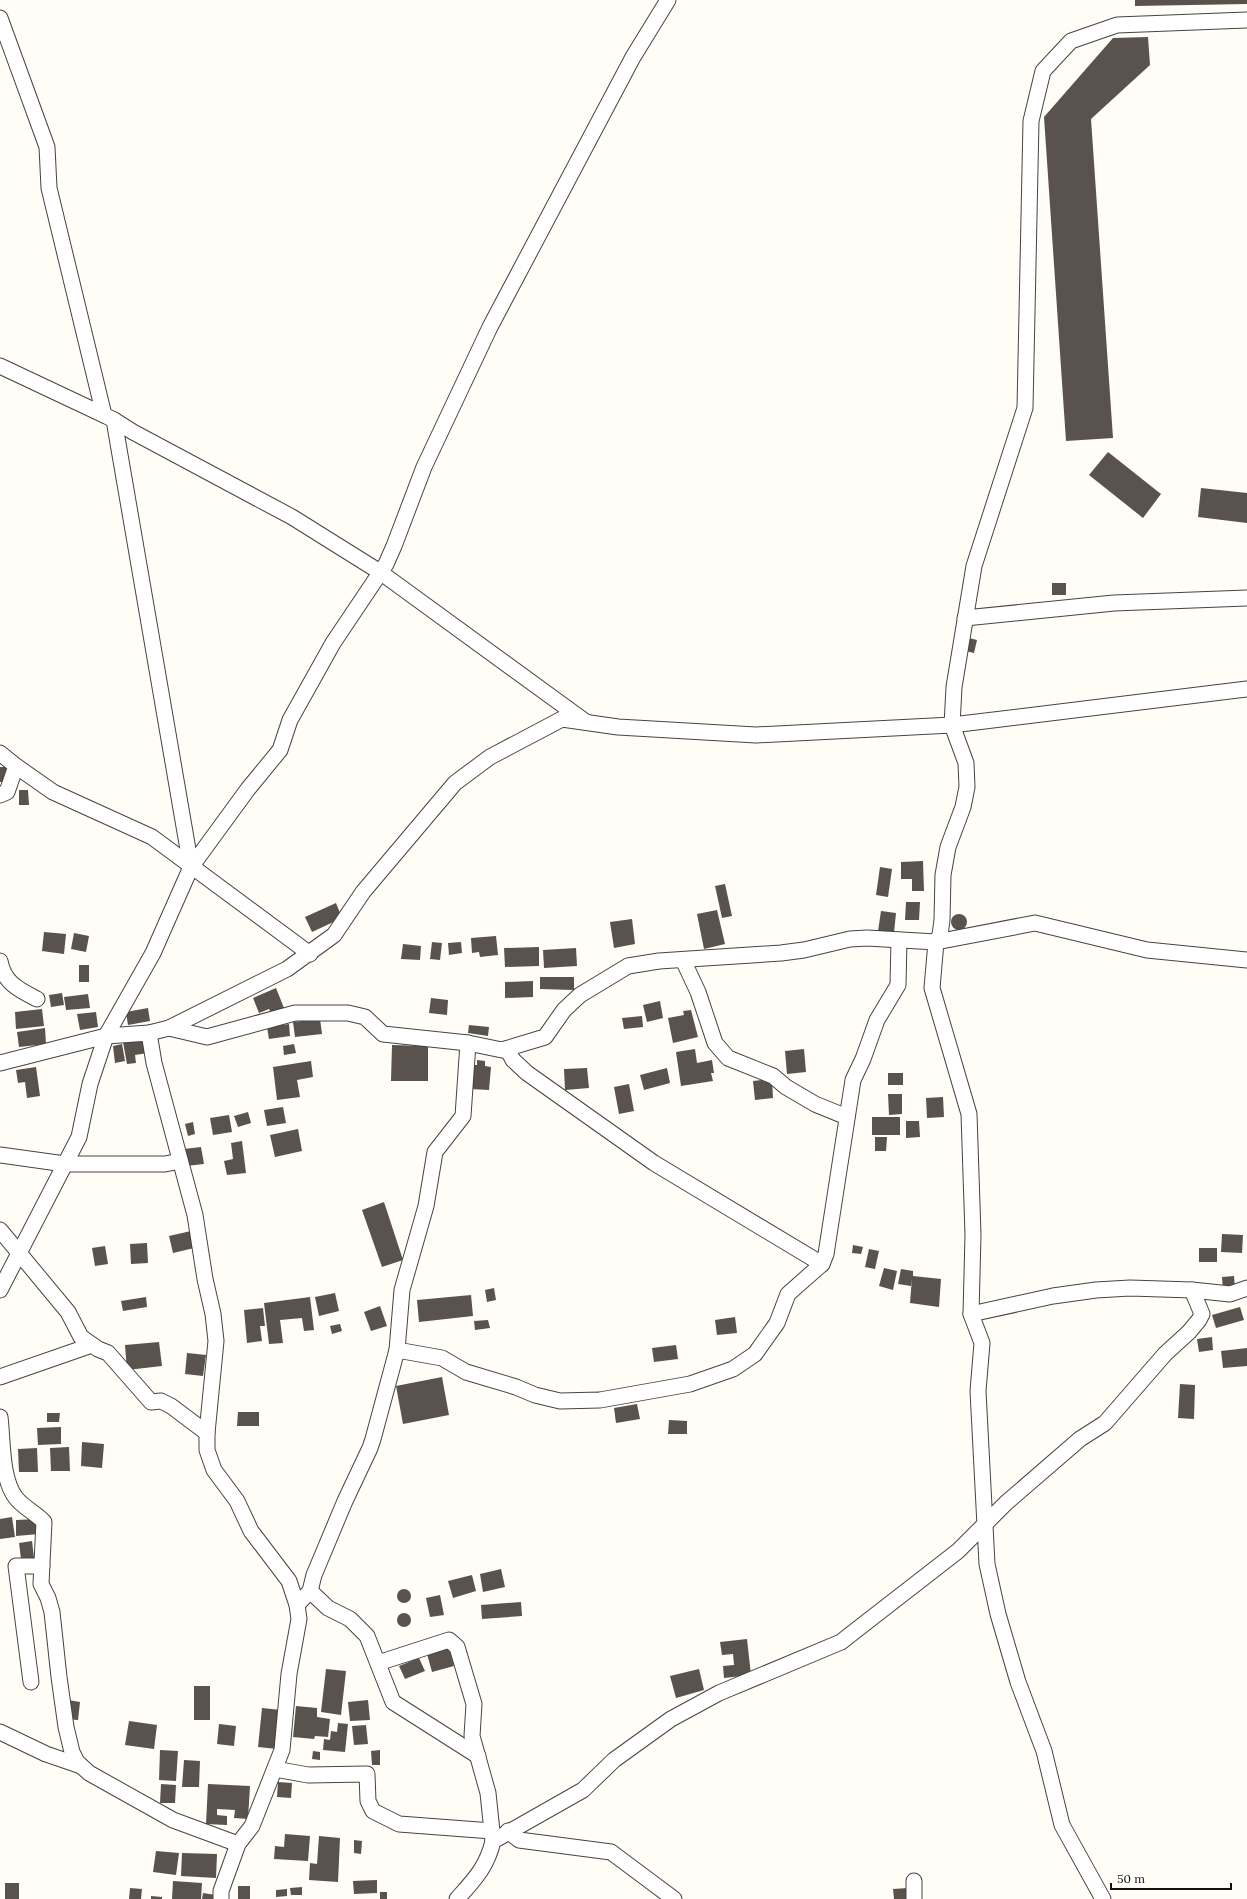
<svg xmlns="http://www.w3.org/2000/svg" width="1247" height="1899" font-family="Lora,serif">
<rect width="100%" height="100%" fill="#fffdf5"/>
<g fill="#5a524d">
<path d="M1135,0H1247V4L1135,6Z"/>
<path d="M1148,37L1150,65L1091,119L1113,438L1066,441L1044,117L1113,38Z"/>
<path d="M1108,452L1161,494L1143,518L1089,475Z"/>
<path d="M1201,488L1247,493V523L1198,517Z"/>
<rect x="1052" y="583" width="14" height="12"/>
<path d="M969,638L977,640L974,653L966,651Z"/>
<rect x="0" y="767" width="6" height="15"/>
<path d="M19,790H28L29,805H19Z"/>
<path d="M923,861L924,891H912V879H901V862Z"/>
<path d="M880,867L892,869L888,897L876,895Z"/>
<path d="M725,884L732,916L722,918L715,886Z"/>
<path d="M906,902H920L919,920H905Z"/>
<path d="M336,903L342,918L312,932L305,917Z"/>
<path d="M717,910L725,944L704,949L697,914Z"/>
<path d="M881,911L896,913L894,933L878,931Z"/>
<circle cx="959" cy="922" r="8"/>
<path d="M632,919L635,944L614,948L610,922Z"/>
<path d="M44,932L66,934L64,954L42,951Z"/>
<path d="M74,933L89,936L86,952L71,949Z"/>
<path d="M496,936L498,955L480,957L479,952L472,953L471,938Z"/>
<path d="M432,942L442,943L440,960L430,959Z"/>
<path d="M461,942L462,953L449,955L448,943Z"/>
<path d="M403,944L421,946L420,960L401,959Z"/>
<path d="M539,947V966L505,967L504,948Z"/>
<path d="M576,948L577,966L544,968L543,950Z"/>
<rect x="79" y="965" width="10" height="17"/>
<path d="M540,977H574V990L540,989Z"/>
<path d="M533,981V997L505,998V982Z"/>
<path d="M276,988L284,1008L271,1013L269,1009L259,1013L253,998Z"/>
<path d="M62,993L64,1005L51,1007L49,995Z"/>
<path d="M88,994L90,1008L66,1010L64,997Z"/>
<path d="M431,998L448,1000L447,1015L429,1013Z"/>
<path d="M660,1001L663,1018L647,1022L643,1005Z"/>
<path d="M148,1008L150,1021L128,1025L126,1012Z"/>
<path d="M42,1009L44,1026L16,1029L15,1012Z"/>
<path d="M691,1010L698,1037L673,1043L668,1018L684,1015L683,1011Z"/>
<path d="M96,1012L98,1027L80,1030L77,1014Z"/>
<path d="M642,1016L643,1027L624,1029L622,1018Z"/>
<path d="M320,1019L322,1034L295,1037L293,1022Z"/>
<path d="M289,1024L290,1036L269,1039L267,1027Z"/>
<path d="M469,1025L489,1027L488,1036L468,1033Z"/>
<path d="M45,1028L46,1044L19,1047L17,1032Z"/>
<path d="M146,1039L148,1053L135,1055L136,1063L127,1064L123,1042Z"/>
<path d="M122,1044L125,1061L115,1063L113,1046Z"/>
<path d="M294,1044L296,1053L284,1055L283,1046Z"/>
<path d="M392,1045L428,1046V1081H391Z"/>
<path d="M695,1049L697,1063L712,1060L714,1073H711L713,1081L681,1086L676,1052Z"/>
<path d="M804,1049L806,1072L787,1074L785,1051Z"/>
<path d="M477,1060L485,1061V1066L491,1067L489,1090L470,1089L471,1065H477Z"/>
<path d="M311,1061L313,1077L297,1080L300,1097L277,1100L273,1067Z"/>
<path d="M36,1067L40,1096L27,1098L25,1082L18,1083L16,1070Z"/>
<path d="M587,1068L589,1088L565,1090L564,1069Z"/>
<path d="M667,1068L670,1083L644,1090L640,1075Z"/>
<rect x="888" y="1073" width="15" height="12"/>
<path d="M772,1079L773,1098L755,1100L753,1081Z"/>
<path d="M629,1084L634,1111L619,1114L614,1087Z"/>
<path d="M888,1094H902V1114L889,1115Z"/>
<path d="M943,1097L944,1117L927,1118L926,1098Z"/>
<path d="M283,1107L286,1123L267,1126L264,1110Z"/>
<path d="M248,1112L251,1123L238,1127L234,1116Z"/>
<path d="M229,1115L232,1132L213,1135L210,1118Z"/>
<rect x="872" y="1117" width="28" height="18"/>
<path d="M906,1121H919L920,1137L906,1138Z"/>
<path d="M193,1122L195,1134L188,1136L185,1124Z"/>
<path d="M298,1129L302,1151L275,1157L270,1135Z"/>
<path d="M875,1137H887L886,1151H875Z"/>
<path d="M242,1141L246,1173L227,1175L224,1161L233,1159L231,1143Z"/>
<path d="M201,1147L204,1164L186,1166L184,1149Z"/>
<path d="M384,1202L403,1260L382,1267L362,1210Z"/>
<path d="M191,1231L194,1248L173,1253L169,1236Z"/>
<path d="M1222,1234L1243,1235L1242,1253L1221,1252Z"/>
<path d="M147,1243L148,1263L131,1264L130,1244Z"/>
<path d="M853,1245L863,1247L861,1254L852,1253Z"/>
<path d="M105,1246L108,1264L95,1266L92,1248Z"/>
<rect x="1199" y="1248" width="18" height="14"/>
<path d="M869,1249L879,1251L875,1269L865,1267Z"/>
<path d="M884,1268L897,1271L893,1290L879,1286Z"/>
<path d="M901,1269L913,1271V1276L941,1279L939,1307L910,1303L912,1278L911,1286L898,1284Z"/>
<path d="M1234,1276L1235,1289L1223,1290L1222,1277Z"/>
<path d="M494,1288L496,1300L487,1302L485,1290Z"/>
<path d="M335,1293L339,1311L319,1316L315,1297Z"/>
<path d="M471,1295L473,1316L419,1322L417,1300Z"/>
<path d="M146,1297L147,1307L123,1311L121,1301Z"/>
<path d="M310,1297L314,1330L304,1331L302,1318L280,1320L283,1343L269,1344L264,1303Z"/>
<path d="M380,1306L387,1326L371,1331L364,1312Z"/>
<path d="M1240,1307L1244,1320L1216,1328L1212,1315Z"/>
<path d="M263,1308L265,1326H260L262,1341L247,1343L244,1310Z"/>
<path d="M735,1317L737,1333L717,1335L715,1320Z"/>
<path d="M488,1320L490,1328L475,1330L474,1321Z"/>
<path d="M340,1324L342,1331L332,1334L330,1326Z"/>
<path d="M1212,1337L1213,1350L1199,1352L1197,1339Z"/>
<path d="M159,1342L162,1366L127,1370L125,1345Z"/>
<path d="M676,1345L678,1359L654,1362L652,1348Z"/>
<path d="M1247,1348V1366L1223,1368L1221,1351Z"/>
<path d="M187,1353L206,1355L203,1376L185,1374Z"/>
<path d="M442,1377L449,1415L403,1424L396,1386Z"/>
<path d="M1180,1384L1195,1385L1194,1419L1178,1418Z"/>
<path d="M637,1404L640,1419L616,1423L614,1408Z"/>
<path d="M238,1412H259V1426H237Z"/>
<path d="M47,1413H60L59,1422H47Z"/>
<path d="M669,1420L687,1421V1434H668Z"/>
<path d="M61,1427V1444L38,1445L37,1428Z"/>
<path d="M82,1442L104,1444L102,1468L81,1466Z"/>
<path d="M69,1447L70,1471H51L50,1448Z"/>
<path d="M37,1448L38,1472H19L18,1449Z"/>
<path d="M12,1517L15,1537L0,1539V1519Z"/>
<path d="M38,1519L39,1534L16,1536V1520Z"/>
<path d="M32,1541L34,1558L21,1559L19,1543Z"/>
<path d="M501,1569L505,1587L483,1592L480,1574Z"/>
<path d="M472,1575L476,1591L453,1598L448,1581Z"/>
<circle cx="404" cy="1596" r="7"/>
<path d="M440,1595L444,1615L430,1617L426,1598Z"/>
<path d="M521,1602L522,1616L482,1619L481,1605Z"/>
<circle cx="404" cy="1620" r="7"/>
<path d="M747,1639L751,1675L724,1678L723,1666L734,1665L733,1654L722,1655L720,1642Z"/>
<path d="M449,1648L454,1666L432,1672L427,1654Z"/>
<path d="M419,1658L425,1671L405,1679L399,1666Z"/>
<path d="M326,1669L346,1671L341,1715L321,1712Z"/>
<path d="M699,1669L704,1690L676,1698L670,1676Z"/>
<rect x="194" y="1686" width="16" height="34"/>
<path d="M68,1700L80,1702L78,1720L66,1719Z"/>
<path d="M368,1700L370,1720L350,1721L348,1702Z"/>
<path d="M296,1706L317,1708V1717L330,1719L328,1737L315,1736L314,1739L293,1737Z"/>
<path d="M262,1708L281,1710L277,1749L258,1747Z"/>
<path d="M129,1721L157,1725L154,1749L125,1745Z"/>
<path d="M338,1723L348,1724L345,1752L323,1750L324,1739L330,1740L331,1731L337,1732Z"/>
<path d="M219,1724L236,1726L234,1746L217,1744Z"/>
<path d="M366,1725L368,1744L354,1745L352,1726Z"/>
<path d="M160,1750L178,1751L176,1781L159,1780Z"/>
<path d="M380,1750V1765H372L371,1751Z"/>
<path d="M313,1751L320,1752V1760L312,1759Z"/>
<path d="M184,1760L200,1761L199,1787H182Z"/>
<path d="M278,1782L292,1783L291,1798L277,1797Z"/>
<path d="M161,1784L176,1785L175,1803H160Z"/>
<path d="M208,1784L250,1786L248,1819L234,1818L235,1810L217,1809V1815L227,1816V1825L206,1824Z"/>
<path d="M285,1834L310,1836L308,1861L274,1859L275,1846L284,1847Z"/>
<path d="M319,1836L340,1838L338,1882L309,1880L310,1863L317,1864Z"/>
<path d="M354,1840L362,1841L361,1854L354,1853Z"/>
<path d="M156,1851L179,1853L176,1875L153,1872Z"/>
<path d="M182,1853L217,1854L216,1878L181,1876Z"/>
<path d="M377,1880V1893L354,1894L353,1881Z"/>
<path d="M173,1881L202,1883L201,1899H172Z"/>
<rect x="5" y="1883" width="14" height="16"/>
<rect x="238" y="1886" width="12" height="13"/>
<path d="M302,1887V1895H291L290,1888Z"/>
<path d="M130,1888L142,1889L141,1899H129Z"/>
<path d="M908,1888L909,1899H894L893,1889Z"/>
<path d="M287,1889V1896L276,1897V1890Z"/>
<rect x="380" y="1892" width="7" height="7"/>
<path d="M203,1893L216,1895L215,1899H202Z"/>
<path d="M151,1896L162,1897V1899H151Z"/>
</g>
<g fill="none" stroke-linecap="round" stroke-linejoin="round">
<g stroke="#444" stroke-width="17">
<g id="street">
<path d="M0,18L47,147L49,188L104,415L114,420L191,867"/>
<path d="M0,366L104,415"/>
<path d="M114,420L133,432L292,517L380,572L586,722"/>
<path d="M965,618L1114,603L1247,598"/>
<path d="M0,753L16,766L53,792L152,837L310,954"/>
<path d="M0,795L7,792L16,766"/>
<path d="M683,960L698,992L715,1043L728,1058L773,1076L786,1087L815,1104L847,1117"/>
<path d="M0,961C4,983 19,990 37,999"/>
<path d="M169,1028L207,1037L295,1013H348L365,1017L383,1034L468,1043L502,1050L545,1037L564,1010L580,995L628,966L659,961L781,953L804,950L850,939L867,938L936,942L1035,923L1147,950L1247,960"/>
<path d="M149,1033L154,1063L195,1215L205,1279L213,1314L216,1341L207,1433V1450L214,1470L237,1501L251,1531L289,1581L297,1605L299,1619L289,1674L282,1750L252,1826L238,1844L221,1891V1899"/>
<path d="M507,1049L513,1060L527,1073L654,1163L822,1264"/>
<path d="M0,1063L106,1036L149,1033L169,1028L287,969L334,935L363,892L455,783L490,757L562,719L618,727L756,735L952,725L1247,689"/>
<path d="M0,1155L65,1164H165L180,1161"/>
<path d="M0,1230L68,1312L81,1337L98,1349L108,1353L151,1402L161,1401L171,1406L207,1433"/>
<path d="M0,1290L79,1137L90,1084L106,1036L153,953L191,867L248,789L280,750L290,720L333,643L386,564L394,546L424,467L490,327L633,57L668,0"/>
<path d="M971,1314L1053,1296L1096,1290L1130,1288L1192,1290L1230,1294L1247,1288"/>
<path d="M397,1350L442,1358L466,1372L516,1387L535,1395L560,1401L600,1400L690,1384L733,1369L755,1354L777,1323L788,1294L822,1264L826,1254L853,1080L863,1059L877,1020L898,985L899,940"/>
<path d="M0,1377L92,1345"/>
<path d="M0,1417C3,1441 1,1479 16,1498C24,1508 36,1513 44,1522L41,1584L48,1598L52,1612L59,1677L66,1727L72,1752L77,1762L89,1773L173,1820L238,1844"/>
<path d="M310,1591L328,1608L350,1619L367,1636L393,1702L478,1756"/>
<path d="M297,1605L310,1591L314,1575L345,1501L370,1448L373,1439L397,1350L402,1290L426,1206L435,1152L463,1116L468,1043"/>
<path d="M378,1663L449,1640L457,1647L474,1704L472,1736L488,1793L493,1841"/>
<path d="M31,1682L16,1566H42"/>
<path d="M0,1732L46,1754L81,1766"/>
<path d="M275,1769L308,1775L367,1774L368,1801L373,1811L399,1824L492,1831"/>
<path d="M508,1831L519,1840L611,1852L674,1899"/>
<path d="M914,1881V1899"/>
<path d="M457,1899C474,1880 487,1867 493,1841L583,1790L614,1760L671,1719L719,1693L841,1642L855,1631L958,1551L1006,1503L1080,1439L1105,1423L1165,1354L1189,1332L1199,1320L1202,1314L1192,1290"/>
<path d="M1103,1899L1062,1825L1044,1751L1018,1682L998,1614L987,1564L978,1391L982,1343L971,1314L973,1235L969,1114L932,988L936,942L940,935L942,920L943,875L948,847L963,807L967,787L966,763L952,725L954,687L974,566L1025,408L1031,121L1043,71L1071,41L1117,25L1247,20"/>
</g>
</g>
<use href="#street" stroke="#fff" stroke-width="15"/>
</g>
<path d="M1111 1883v6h120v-6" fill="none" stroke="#111111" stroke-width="2"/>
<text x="1117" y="1883" font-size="12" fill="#111111" stroke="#ffffff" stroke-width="3" paint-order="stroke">50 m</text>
</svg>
